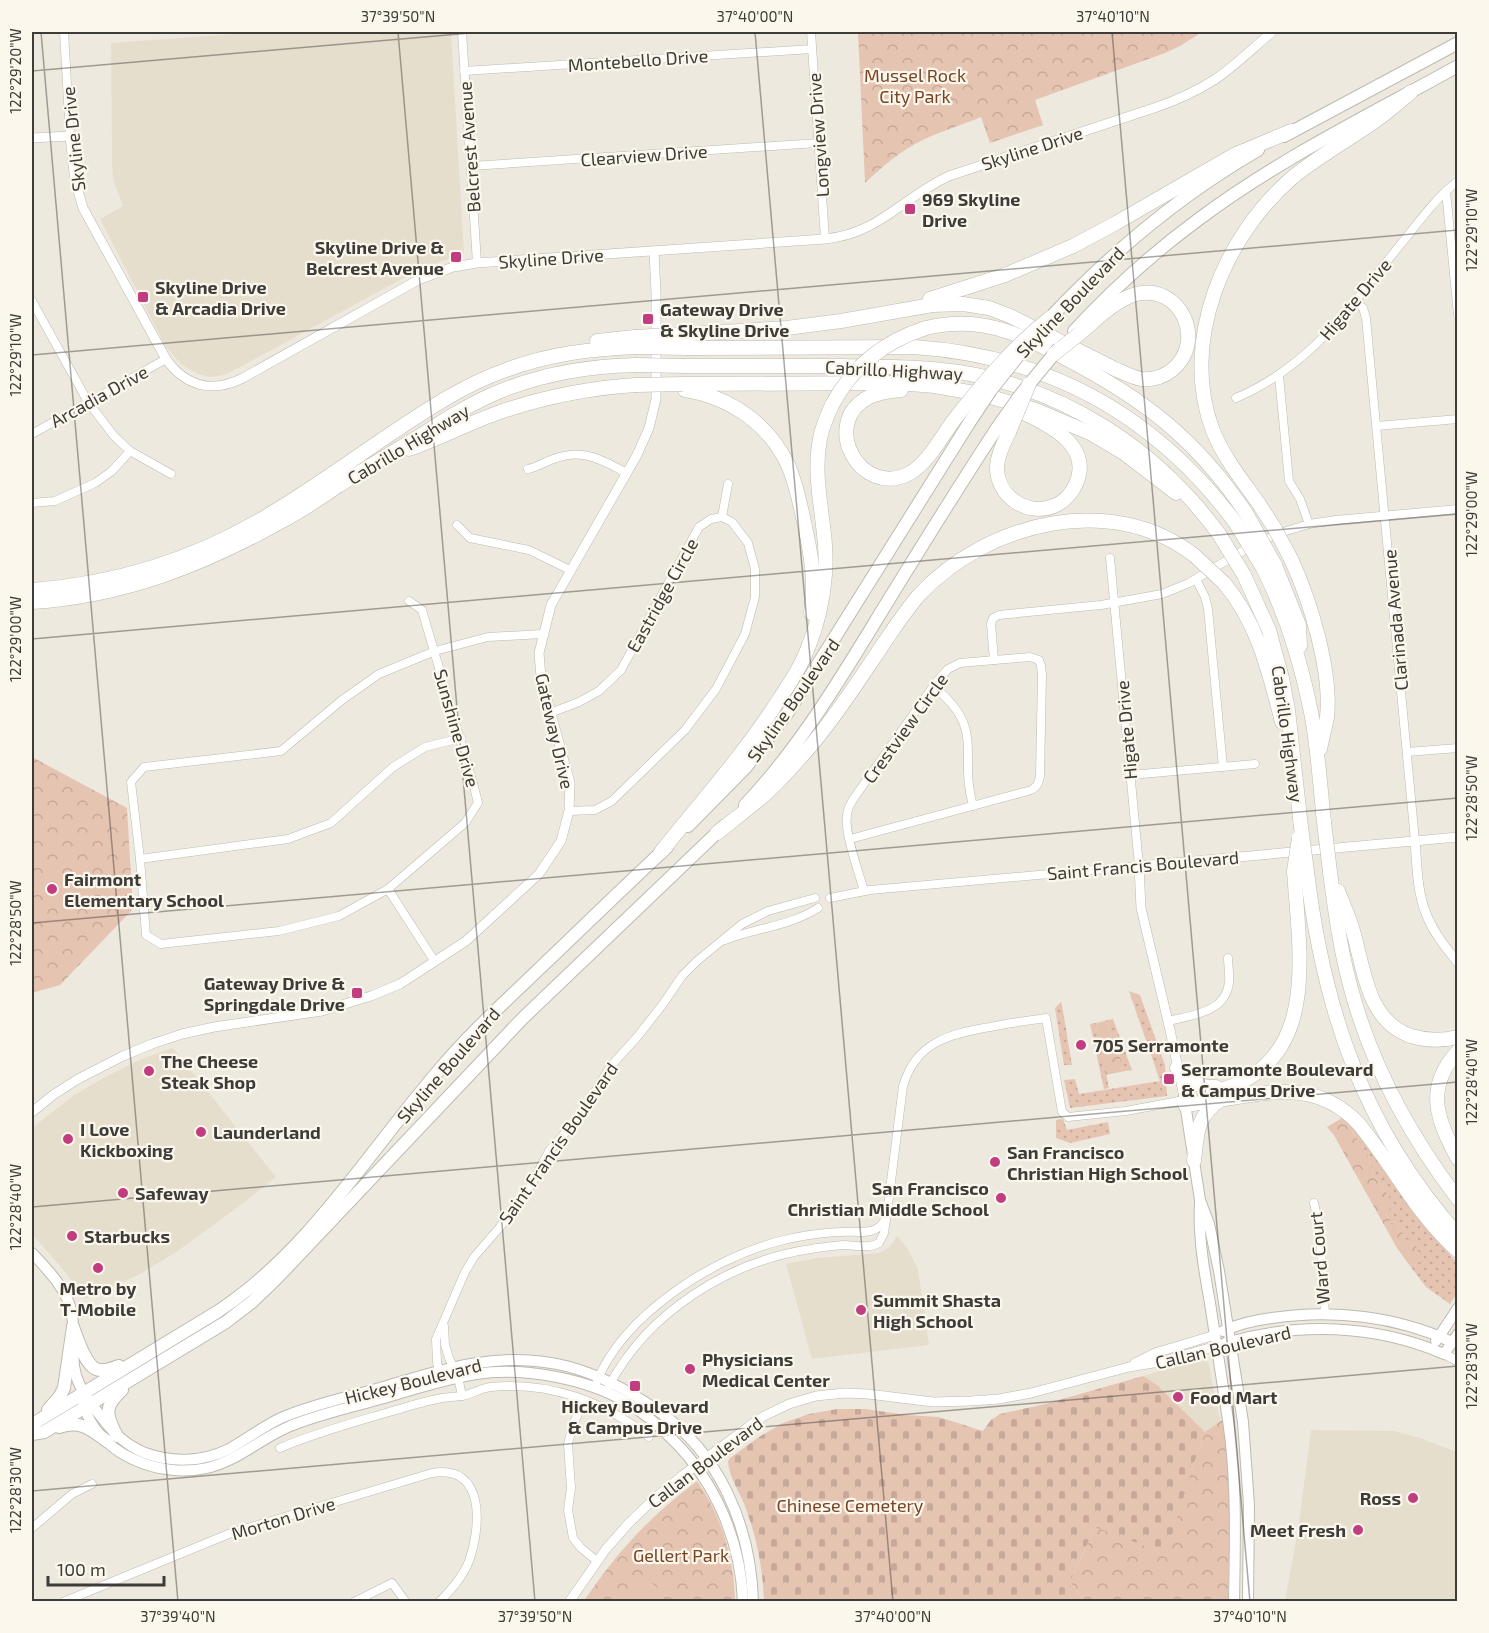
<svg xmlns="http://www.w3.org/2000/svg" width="1489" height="1633" font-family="'Exo 2',sans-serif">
<defs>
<pattern id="grass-dots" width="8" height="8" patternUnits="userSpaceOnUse" patternTransform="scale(1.5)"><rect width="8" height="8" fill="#e6c4b2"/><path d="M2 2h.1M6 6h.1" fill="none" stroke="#c6a99a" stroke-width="1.8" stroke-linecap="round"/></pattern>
<pattern id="forest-crowns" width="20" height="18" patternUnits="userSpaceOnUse" patternTransform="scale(1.5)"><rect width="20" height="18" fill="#e6c4b2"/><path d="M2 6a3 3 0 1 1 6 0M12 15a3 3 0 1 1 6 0" fill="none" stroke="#c6a99a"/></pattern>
<pattern id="cemetery-stones" width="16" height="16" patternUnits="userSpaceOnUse" patternTransform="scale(1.5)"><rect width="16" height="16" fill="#e6c4b2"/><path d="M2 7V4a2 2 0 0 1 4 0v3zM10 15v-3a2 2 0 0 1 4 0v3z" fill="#c6a99a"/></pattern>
</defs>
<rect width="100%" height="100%" fill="#eee9df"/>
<g fill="#e6decd">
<path d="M262,32H451L464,253L461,256L442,261L418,270L244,365L224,375L209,377L196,373L182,365L166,347L100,219L123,206L113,179L112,164L111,43Z"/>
<path d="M173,1048L276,1177L238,1207L175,1253L138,1275L85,1299L66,1273L32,1234V1128L74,1095L107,1076L139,1060Z"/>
<path d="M897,1236L907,1247L918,1269L929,1345L812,1359L786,1264L817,1258L878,1253L885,1250L892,1244Z"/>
<path d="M1199,1359L1205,1361L1209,1364L1215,1399L1221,1421L1205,1432L1157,1385L1143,1376Z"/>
<path d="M1311,1430L1395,1431L1420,1438L1457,1452V1601H1285L1298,1530Z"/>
</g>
<g fill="url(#grass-dots)">
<path d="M1129,991L1140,995L1165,1065L1167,1096L1070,1108L1064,1080L1075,1079L1079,1094L1160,1081Z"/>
<path d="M1061,1002L1062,1005L1072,1065H1064L1055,1008Z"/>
<path d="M1113,1019L1132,1070L1126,1071L1110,1033L1108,1020Z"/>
<path d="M1096,1023L1109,1088L1104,1089L1090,1024Z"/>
<path d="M1063,1119L1067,1130L1108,1122L1110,1134L1070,1143L1056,1138V1120Z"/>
<path d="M1348,1122L1357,1130L1420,1220L1457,1263V1293L1450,1304L1426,1287L1410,1266L1417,1264L1396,1222L1391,1223L1386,1214L1389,1196L1374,1176L1368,1155L1348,1126Z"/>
</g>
<g fill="url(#forest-crowns)">
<path d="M858,32H1202L1180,46L1165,53L1035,100L1043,125L990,143L981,117C962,125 941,131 923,140C901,150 882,167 865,183Z"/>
<path d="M32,757L127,808L133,909L60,985L32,993Z"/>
<path d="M1108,1020L1110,1033L1126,1071L1105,1075L1096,1023Z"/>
<path d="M1342,1118L1348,1122V1126L1368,1155L1374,1176L1389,1196L1391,1207L1386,1214L1391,1223L1396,1222L1405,1239L1413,1241L1423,1259L1417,1264L1410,1266L1397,1248L1341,1148L1334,1135L1327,1127Z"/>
<path d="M1223,1419C1233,1479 1229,1541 1228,1601H1084L1070,1582L1095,1527L1192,1469L1205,1432Z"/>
<path d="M697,1481C722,1516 734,1559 735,1601L583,1602C618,1551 648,1518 697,1481Z"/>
</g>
<path fill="url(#cemetery-stones)" d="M1143,1376L1157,1385L1205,1432L1192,1469L1166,1554L1095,1527L1070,1582L1084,1601H764C763,1570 757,1539 746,1509C741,1493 729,1479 728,1461L730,1458L759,1437L783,1423L809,1414L837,1409H865L907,1415L939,1417L983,1431L991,1420L1000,1414L1045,1404Z"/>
<path fill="#e6c4b2" d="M641,1577C652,1583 662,1588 664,1601H622Z"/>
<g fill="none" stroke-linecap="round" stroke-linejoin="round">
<g stroke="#bebab0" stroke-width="9">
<g id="minor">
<path d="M64,32L70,136"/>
<path d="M462,32L477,263"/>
<path d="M811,32L825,239"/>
<path d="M464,71L812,49"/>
<path d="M471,166L818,143"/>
<path d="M1446,191L1458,315"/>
<path d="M32,301L88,402L114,436L130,451L171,474"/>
<path d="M1355,301L1363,308L1366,318L1415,841"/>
<path d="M1279,376L1289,481L1300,499L1309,524"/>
<path d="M1236,398C1315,364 1353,302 1405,239C1421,219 1437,197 1458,181"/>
<path d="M1377,426L1458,419"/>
<path d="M32,434L166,359"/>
<path d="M528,469C540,466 551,458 564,456C587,450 607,463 627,473"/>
<path d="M32,503L55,501L95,483L112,471L130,451"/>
<path d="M722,517L728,484"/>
<path d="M457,525L470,538L529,550L570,570"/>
<path d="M1196,579L1205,597L1208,609L1223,767"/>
<path d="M409,601L422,610L474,787L478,803L465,823L388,889L339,916L279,931L161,944L146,935L140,859L131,782L144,767L281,751L342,700L379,674L435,651L488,637L542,634"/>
<path d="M994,660L991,624L993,618L999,615L1101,605L1162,594L1189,583L1256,543L1283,532L1309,524L1336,520L1458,509"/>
<path d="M933,686C987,729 958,753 973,806"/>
<path d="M550,713L579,702L599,691L621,670L699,527L711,519L722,517L732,522L748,543L755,569V597L745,634L716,689L685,730L612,801L595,810L569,811"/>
<path d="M1407,752L1458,748"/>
<path d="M1130,775L1255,764"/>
<path d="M850,839L1028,791C1036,789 1039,784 1040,776L1042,675L1041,666L1039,660L1030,657L960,663L948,669L937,681L854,798C850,804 847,809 847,816C844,832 859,873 864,891"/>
<path d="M140,859L288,839L331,823L393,767L425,747L461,738"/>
<path d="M388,889L435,962"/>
<path d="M830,898L870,890L1139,866L1110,558"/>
<path d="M725,940C756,928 790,926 818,908"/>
<path d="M1168,1021C1192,1015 1225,1013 1229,983C1230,975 1228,966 1228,958"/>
<path d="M1314,1203L1320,1231L1325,1314"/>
<path d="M444,1326L445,1345L449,1358L458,1377L462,1396"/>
<path d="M442,1372L439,1371L437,1362L436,1339L465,1272L474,1257L500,1227L531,1185L549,1151L580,1116L610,1067L638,1036L663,1004L682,976L697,961L742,924L768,911L815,898"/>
<path d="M597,1381C624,1315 712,1258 780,1241C799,1236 819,1233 839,1232C849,1231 861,1233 871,1231C878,1229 881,1226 885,1220"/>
<path d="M609,1386C648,1312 729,1261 811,1249C822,1247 833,1246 843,1245C855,1245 869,1249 879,1243L884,1233L887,1213L903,1086C916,1042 949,1034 990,1027C1008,1023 1027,1021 1046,1018L1062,1112L1068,1117L1126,1111L1184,1100"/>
<path d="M585,1400L573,1424L568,1444L571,1488L568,1510L573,1538L581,1548L597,1561"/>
<path d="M280,1448C315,1433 352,1423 389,1412C407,1407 424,1401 442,1398C448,1397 454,1397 461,1396C471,1395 480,1388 491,1387C549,1381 605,1402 649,1437"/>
<path d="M32,1528L72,1494L92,1484"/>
<path d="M63,1602L231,1533L432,1473C486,1464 481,1527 469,1561C463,1577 451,1590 439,1602"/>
<path d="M354,1602L392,1583L406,1602"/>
</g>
</g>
<g stroke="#bebab0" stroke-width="10">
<g id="tertiary">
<path d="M32,138L70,136L75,181L83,208L166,359C186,387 213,393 243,378L418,280L453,267L477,263L825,239C879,234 903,197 949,176L1154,108C1175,101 1195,92 1214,80C1235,66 1253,48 1272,32"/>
<path d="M1415,841C1417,866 1417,893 1427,916C1434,933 1446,948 1458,963"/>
<path d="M1184,1097L1170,1030L1141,908L1139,866L1458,837"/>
<path d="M32,1112L53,1095L78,1079L123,1056L152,1044L182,1034L214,1027L322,1011L371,996L400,984L466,941L539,874L561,841L569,811L570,783L541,677L539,653L551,605L637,455L649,428L656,399V293L654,251"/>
<path d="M1444,1354L1458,1361"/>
<path d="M1135,1363L1155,1353L1215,1335"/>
<path d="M569,1602L606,1549L628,1524L655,1498L683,1475L748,1427L764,1416L789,1404L816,1396L845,1393L868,1394L933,1402L971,1401L999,1399L1031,1393L1129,1367L1165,1361L1216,1346"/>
</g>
</g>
<g stroke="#bebab0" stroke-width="12">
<g id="secondary">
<path d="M1184,1097L1200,1200L1209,1224L1219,1271L1243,1422L1249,1505L1248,1602"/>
<path d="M1200,1203C1198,1236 1204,1270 1210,1303C1216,1342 1222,1381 1228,1420C1237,1480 1235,1541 1234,1602"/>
<path d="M32,1253C46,1268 63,1285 70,1306C76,1325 72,1346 74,1366C76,1381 82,1390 90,1402C106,1424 120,1443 145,1453C172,1463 203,1462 229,1449C247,1439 262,1427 281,1418C313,1404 349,1397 383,1387C412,1379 441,1369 471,1364C544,1351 597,1369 657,1410C720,1453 751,1527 753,1602"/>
<path d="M1223,1331C1239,1324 1255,1320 1272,1318C1333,1309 1396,1316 1452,1342"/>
<path d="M1436,1341L1458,1308"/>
<path d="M1225,1343C1298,1322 1374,1324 1444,1354L1458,1334"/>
<path d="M83,1402C95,1454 160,1479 207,1468C237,1461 260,1439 288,1427C319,1414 352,1407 384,1398C414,1389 445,1379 476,1374C523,1367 585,1378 626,1402C643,1412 658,1425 672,1439C715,1481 741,1541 743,1602"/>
</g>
</g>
<g stroke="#bebab0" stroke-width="14">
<g id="primary">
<path d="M1284,136L1458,43"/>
<path d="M1050,318C1112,252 1180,195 1258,150"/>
<path d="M1074,331C1112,290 1154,252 1199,219C1279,159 1370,115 1458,66"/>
<path d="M745,805C799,748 839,681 880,614C918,552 957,489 997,428"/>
<path d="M688,826L746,767L788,712L969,423"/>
<path d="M73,1327C78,1340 86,1369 100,1370C107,1371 113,1368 119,1366"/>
<path d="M48,1410L60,1396L64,1388L73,1327"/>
<path d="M59,1427C81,1420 90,1429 107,1441"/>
<path d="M32,1429L36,1422L217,1312C309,1252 369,1151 440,1069C470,1033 505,1002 539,969C582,928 624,887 667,847"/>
<path d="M32,1434L44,1432L226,1322L252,1302L276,1279L523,1018L724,826"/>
<path d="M117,1436C106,1415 103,1407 122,1390"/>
</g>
</g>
<g stroke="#bebab0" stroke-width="15">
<g id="motorway">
<path d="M930,299L1005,275L1073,246L1116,223L1234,155L1291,131"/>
<path d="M926,328C981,315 1017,333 1065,358C1144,399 1196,439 1246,513"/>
<path d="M690,334L787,328L841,321L932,305L963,304L989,308L1010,316L1115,369C1124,373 1132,377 1141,379C1152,380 1163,377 1172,370C1207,342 1181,283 1136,294C1115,300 1096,320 1079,334"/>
<path d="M597,341L635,337"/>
<path d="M688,348L914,347C1048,356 1154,414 1235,522"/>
<path d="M685,366C737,366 789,366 840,366C880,367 920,366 959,372C1065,389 1156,448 1219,534"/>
<path d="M683,384L897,383L935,386L980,394L1033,409L1090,433L1124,453L1176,493"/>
<path d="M685,390C730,397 769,424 788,465C796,483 800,503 804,522C811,553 816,582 811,613"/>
<path d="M901,390C890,391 879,392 869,397C819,422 860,500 910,473C927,464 942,436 954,420"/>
<path d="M1009,432C1004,442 998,454 997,466C996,496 1027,517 1054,506C1064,502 1072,493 1076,484C1092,447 1053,427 1026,414"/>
<path d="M409,449C440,438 469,423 500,412C544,397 589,388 636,385"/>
<path d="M1259,504C1242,480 1224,458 1213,431C1179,342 1224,236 1293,177C1319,156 1348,140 1375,121C1388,112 1399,102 1411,92"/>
<path d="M1291,559C1310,600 1332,671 1327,717C1325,728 1322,739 1320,749"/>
<path d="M1275,565L1299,625L1300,646"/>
<path d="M1263,568C1286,614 1301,662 1311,712C1318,748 1320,785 1324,822"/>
<path d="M1244,575L1269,630L1282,678L1288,710L1301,827"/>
<path d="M1224,583C1258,623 1269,672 1282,722"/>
<path d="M32,590C115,584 195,559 267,516C311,490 353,459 395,431C431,407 466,384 506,370C548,354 591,349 635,347"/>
<path d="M32,602C125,596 203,565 284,520C303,510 320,498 338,486C366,468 395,451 423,434C447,418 472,403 498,392C542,374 589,366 636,365"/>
<path d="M717,833C737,817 758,802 776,784C789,771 801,757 813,743C839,712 861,677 884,643C895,627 906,610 919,595C987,522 1112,491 1195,556"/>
<path d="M661,852C701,802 744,754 778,701C790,683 802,665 809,645C818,623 823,599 825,575C829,529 811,484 820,439C822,427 827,416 832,405"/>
<path d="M1307,872C1324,1011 1363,1128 1458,1235"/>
<path d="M1330,872C1335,910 1340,948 1350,985C1370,1062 1410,1136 1458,1199"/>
<path d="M1338,891C1343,904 1349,917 1353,931C1364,969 1367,1021 1411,1036C1427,1041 1442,1041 1458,1037"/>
<path d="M1458,1051C1424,1088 1437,1120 1458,1159"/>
<path d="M1177,1068C1188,1080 1199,1088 1216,1087"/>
<path d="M1205,1094C1322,1071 1300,960 1294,871"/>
<path d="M1185,1105C1201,1103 1216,1101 1231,1098C1280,1090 1320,1084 1358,1123C1393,1165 1416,1214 1458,1251"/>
<path d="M1194,1161C1197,1134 1196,1117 1220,1100"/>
</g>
</g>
<use href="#minor" stroke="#fff" stroke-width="8"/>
<use href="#tertiary" stroke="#fff" stroke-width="9"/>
<use href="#secondary" stroke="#fff" stroke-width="10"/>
<use href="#primary" stroke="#fff" stroke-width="12"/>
<use href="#motorway" stroke="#fff" stroke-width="14"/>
<g stroke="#bebab0" stroke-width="14" stroke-linecap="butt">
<g id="primary-bridge">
<path d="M969,423L991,390L1026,346"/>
<path d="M997,428L1021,394L1059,348"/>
</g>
</g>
<g stroke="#bebab0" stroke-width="15" stroke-linecap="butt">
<g id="motorway-bridge">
<path d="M635,337L690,334"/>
<path d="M635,347L688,348"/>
<path d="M1054,354L1079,334"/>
<path d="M636,365L685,366"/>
<path d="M636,385L683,384"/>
<path d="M832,405C852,367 885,341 926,328"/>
<path d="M954,420C983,383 1013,347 1050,318"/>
<path d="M1009,432L1029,384"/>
<path d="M1259,504L1275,529L1291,559"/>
<path d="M1246,513L1275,565"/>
<path d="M1235,522L1263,568"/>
<path d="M1219,534L1244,575"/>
<path d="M1195,556L1224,583"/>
<path d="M1324,822L1330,872"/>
<path d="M1301,827L1307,872"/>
<path d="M1294,871L1299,838"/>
</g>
</g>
<use href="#primary-bridge" stroke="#fff" stroke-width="12"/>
<use href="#motorway-bridge" stroke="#fff" stroke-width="14"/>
</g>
<path fill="none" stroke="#3e3c38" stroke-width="1.5" stroke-opacity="0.45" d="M41,32L178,1602M398,32L535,1602M755,32L893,1602M1112,32L1250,1602M32,71L482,32M32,355L1458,230M32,639L1458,514M32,923L1458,798M32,1207L1458,1082M32,1491L1458,1366"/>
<g fill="#c23d80" stroke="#fbf7ec" stroke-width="2">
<rect x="904" y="203" width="12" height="12" rx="3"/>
<rect x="450" y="251" width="12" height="12" rx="3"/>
<rect x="137" y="291" width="12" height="12" rx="3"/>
<rect x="642" y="313" width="12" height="12" rx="3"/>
<circle cx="52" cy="889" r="6"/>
<rect x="351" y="987" width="12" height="12" rx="3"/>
<circle cx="1081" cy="1045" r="6"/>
<circle cx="149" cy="1071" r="6"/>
<rect x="1163" y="1073" width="12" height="12" rx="3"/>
<circle cx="201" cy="1132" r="6"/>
<circle cx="68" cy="1139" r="6"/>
<circle cx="995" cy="1162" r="6"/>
<circle cx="123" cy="1193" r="6"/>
<circle cx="1001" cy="1198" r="6"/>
<circle cx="72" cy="1236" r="6"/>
<circle cx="98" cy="1268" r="6"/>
<circle cx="861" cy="1310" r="6"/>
<circle cx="690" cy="1369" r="6"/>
<rect x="629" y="1380" width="12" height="12" rx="3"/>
<circle cx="1178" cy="1397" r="6"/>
<circle cx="1413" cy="1498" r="6"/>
<circle cx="1358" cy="1530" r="6"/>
</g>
<g text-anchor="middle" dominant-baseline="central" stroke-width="4.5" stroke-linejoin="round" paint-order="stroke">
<g font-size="18" fill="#3e3c38" stroke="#fbf7ec">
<text transform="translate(638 60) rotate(-4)">Montebello Drive</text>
<text transform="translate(818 135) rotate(-94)">Longview Drive</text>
<text transform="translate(73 139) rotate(-96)">Skyline Drive</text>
<text transform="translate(469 147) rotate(-94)">Belcrest Avenue</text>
<text transform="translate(1032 148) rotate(-18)">Skyline Drive</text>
<text transform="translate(644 155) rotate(-4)">Clearview Drive</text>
<text transform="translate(551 258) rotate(-4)">Skyline Drive</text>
<text transform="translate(1355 299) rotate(-50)">Higate Drive</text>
<text transform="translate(1070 302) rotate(-46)">Skyline Boulevard</text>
<text transform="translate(894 370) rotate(3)">Cabrillo Highway</text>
<text transform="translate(99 396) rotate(-29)">Arcadia Drive</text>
<text transform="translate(408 444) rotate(-31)">Cabrillo Highway</text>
<text transform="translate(662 595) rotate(-61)">Eastridge Circle</text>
<text transform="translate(1395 620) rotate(-95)">Clarinada Avenue</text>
<text transform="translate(793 700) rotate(-55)">Skyline Boulevard</text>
<text transform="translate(457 728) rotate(74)">Sunshine Drive</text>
<text transform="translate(905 728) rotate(-54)">Crestview Circle</text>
<text transform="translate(1126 730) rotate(-95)">Higate Drive</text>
<text transform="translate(555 731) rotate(77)">Gateway Drive</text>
<text transform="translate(1288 734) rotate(82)">Cabrillo Highway</text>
<text transform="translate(1143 865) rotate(-5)">Saint Francis Boulevard</text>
<text transform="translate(448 1065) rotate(-49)">Skyline Boulevard</text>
<text transform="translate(558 1143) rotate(-55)">Saint Francis Boulevard</text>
<text transform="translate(1319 1258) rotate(-95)">Ward Court</text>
<text transform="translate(1223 1347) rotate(-13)">Callan Boulevard</text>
<text transform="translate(413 1381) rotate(-14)">Hickey Boulevard</text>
<text transform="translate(705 1462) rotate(-37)">Callan Boulevard</text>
<text transform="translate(283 1518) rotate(-17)">Morton Drive</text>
</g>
<g font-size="18" fill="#794424" stroke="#fbf7ec">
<text x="915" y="75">Mussel Rock<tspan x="915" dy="21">City Park</tspan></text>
<text x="850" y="1505">Chinese Cemetery</text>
<text x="681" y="1555">Gellert Park</text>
</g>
<g font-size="18" font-weight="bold" fill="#3e3c38" stroke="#fbf7ec" text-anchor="start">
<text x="922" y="199">969 Skyline<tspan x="922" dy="21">Drive</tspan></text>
<text x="444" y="247" text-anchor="end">Skyline Drive &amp;<tspan x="444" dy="21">Belcrest Avenue</tspan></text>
<text x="155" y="287">Skyline Drive<tspan x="155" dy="21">&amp; Arcadia Drive</tspan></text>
<text x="660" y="309">Gateway Drive<tspan x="660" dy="21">&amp; Skyline Drive</tspan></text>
<text x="64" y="879">Fairmont<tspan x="64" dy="21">Elementary School</tspan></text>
<text x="345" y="983" text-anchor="end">Gateway Drive &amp;<tspan x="345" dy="21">Springdale Drive</tspan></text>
<text x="1093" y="1045">705 Serramonte</text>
<text x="161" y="1061">The Cheese<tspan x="161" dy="21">Steak Shop</tspan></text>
<text x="1181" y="1069">Serramonte Boulevard<tspan x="1181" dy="21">&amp; Campus Drive</tspan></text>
<text x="80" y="1129">I Love<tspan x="80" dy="21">Kickboxing</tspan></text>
<text x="213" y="1132">Launderland</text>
<text x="1007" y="1152">San Francisco<tspan x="1007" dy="21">Christian High School</tspan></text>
<text x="989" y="1188" text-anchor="end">San Francisco<tspan x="989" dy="21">Christian Middle School</tspan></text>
<text x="135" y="1193">Safeway</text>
<text x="84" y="1236">Starbucks</text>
<text x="98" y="1288" text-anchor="middle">Metro by<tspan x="98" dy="21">T-Mobile</tspan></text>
<text x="873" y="1300">Summit Shasta<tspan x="873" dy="21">High School</tspan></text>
<text x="702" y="1359">Physicians<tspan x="702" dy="21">Medical Center</tspan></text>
<text x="1190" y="1397">Food Mart</text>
<text x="635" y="1406" text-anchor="middle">Hickey Boulevard<tspan x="635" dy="21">&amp; Campus Drive</tspan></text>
<text x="1401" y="1498" text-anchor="end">Ross</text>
<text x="1346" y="1530" text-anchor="end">Meet Fresh</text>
</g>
</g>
<rect width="1489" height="1633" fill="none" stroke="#fbf7ec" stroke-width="66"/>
<path d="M48 1576v9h116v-9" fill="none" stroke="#3e3c38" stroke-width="3"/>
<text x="57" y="1576" font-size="18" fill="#3e3c38" stroke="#fbf7ec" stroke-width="4.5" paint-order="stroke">100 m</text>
<rect x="33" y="33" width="1423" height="1567" fill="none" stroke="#3e3c38" stroke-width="2"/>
<g font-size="15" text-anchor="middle" fill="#3e3c38">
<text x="398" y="22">37°39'50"N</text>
<text x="755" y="22">37°40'00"N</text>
<text x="1113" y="22">37°40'10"N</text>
<text transform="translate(16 71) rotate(-90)" y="5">122°29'20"W</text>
<text transform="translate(1472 230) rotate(-90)" y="5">122°29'10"W</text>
<text transform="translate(16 355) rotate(-90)" y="5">122°29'10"W</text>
<text transform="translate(1472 514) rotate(-90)" y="5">122°29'00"W</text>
<text transform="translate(16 639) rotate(-90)" y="5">122°29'00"W</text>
<text transform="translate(1472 798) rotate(-90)" y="5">122°28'50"W</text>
<text transform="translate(16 923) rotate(-90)" y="5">122°28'50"W</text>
<text transform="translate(1472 1082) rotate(-90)" y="5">122°28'40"W</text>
<text transform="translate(16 1207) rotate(-90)" y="5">122°28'40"W</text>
<text transform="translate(1472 1366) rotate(-90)" y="5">122°28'30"W</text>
<text transform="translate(16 1490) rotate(-90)" y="5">122°28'30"W</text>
<text x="178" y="1622">37°39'40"N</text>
<text x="535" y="1622">37°39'50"N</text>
<text x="893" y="1622">37°40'00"N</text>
<text x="1250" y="1622">37°40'10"N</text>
</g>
</svg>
